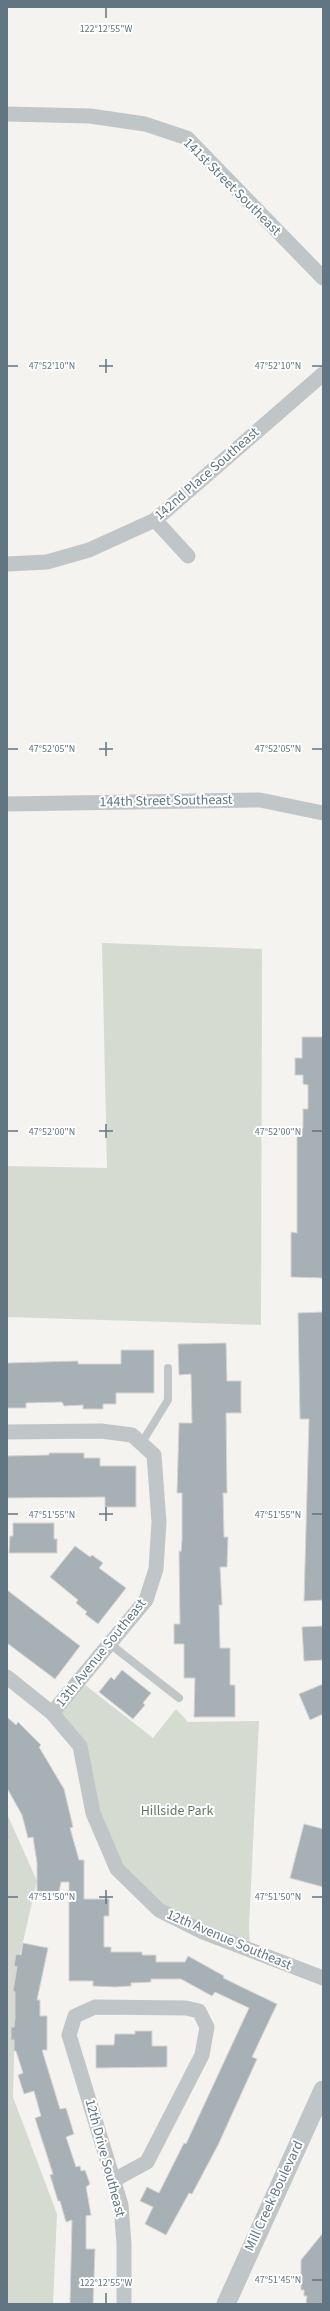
<svg xmlns="http://www.w3.org/2000/svg" width="330" height="2311" font-family="'Source Sans 3',sans-serif">
<rect width="100%" height="100%" fill="#f4f3ef"/>
<g fill="#d5dbd0">
<path d="M102,943L262,949L261,1325L7,1317V1166L107,1168Z"/>
<path d="M80,1681L153,1738L176,1709L188,1722L259,1721L249,1926L250,1951L159,1910L117,1869L80,1746L52,1713Z"/>
<path d="M7,1814L37,1881L16,1972L13,2097L57,2214L53,2304H7Z"/>
</g>
<g fill="#a7b1b5" stroke="#d5d4d2">
<path d="M302,1037H323V1278L291,1277V1232L297,1233V1128H303V1109H308V1085L303,1084V1075H295V1058H302Z"/>
<path d="M323,1312V1600L304,1601L309,1419H300L298,1313Z"/>
<path d="M226,1343L227,1381H241V1413H226L227,1493H223L224,1537H228L227,1567H220L222,1605H219L220,1648H230V1685H235V1717H194L195,1678H184V1644H174V1624H180L179,1551L181,1552L182,1540V1493H177L179,1423H192L191,1374L179,1375L178,1344Z"/>
<path d="M121,1350H154V1393H116V1404H103V1409H83V1405L64,1406L62,1402L26,1403V1408H7V1363L78,1361V1364H121Z"/>
<path d="M49,1453H84V1458H100V1466H136V1507H105V1497L7,1498V1456L49,1455Z"/>
<path d="M13,1523H54V1539H57V1553H9L10,1536H13Z"/>
<path d="M75,1546L90,1557L92,1555L103,1563L99,1568L126,1588L98,1624L85,1614L87,1612L76,1603L78,1600L50,1577Z"/>
<path d="M7,1590L80,1646L55,1679L7,1643Z"/>
<path d="M323,1626V1660L304,1661L302,1627Z"/>
<path d="M122,1670L151,1693L143,1703L145,1705L133,1719L99,1692L111,1677L114,1680Z"/>
<path d="M323,1684V1714L310,1720L299,1694Z"/>
<path d="M7,1717L16,1725L18,1722L41,1745L39,1747L64,1789L73,1827L70,1828L79,1860H84V1899H109V1916H104V1947H111V1952H142V1955H156V1962H185L188,1956L224,1976L223,1978L277,2004L252,2057L257,2059L218,2145L192,2194L189,2193L166,2235L145,2224L153,2207L140,2201L147,2187L159,2193L184,2143L186,2144L249,2008L215,1992L212,1996L181,1979H151V1982L131,1983V1986L115,1987L93,1986V1981H69V1882H61L59,1892H37V1863L33,1837L28,1838L22,1815L7,1788Z"/>
<path d="M304,1824L323,1829V1887L290,1878Z"/>
<path d="M23,1943L48,1948L37,2000H40V2016H47V2050H42L60,2109L66,2108L74,2134L66,2137L76,2167L80,2166L81,2171L85,2170L90,2184L86,2187L91,2215L86,2216V2249H95L93,2304H70L72,2220L66,2222L60,2201H58L50,2175L53,2174L35,2118L41,2116L34,2091L24,2094L18,2075L23,2073L16,2051H14V2040H11V2027H14L15,2018V1992L13,1991L17,1967L14,1966L16,1954L21,1955Z"/>
<path d="M135,2031H152V2046H167V2067L96,2068V2045H114L115,2034H135Z"/>
<path d="M323,2233V2304H306L307,2296H304V2290H301V2260Z"/>
</g>
<g fill="none" stroke-linecap="round" stroke-linejoin="round">
<g stroke="#c0c5c7" stroke-width="8">
<path d="M141,1444L168,1400V1368"/>
<path d="M110,1644L179,1698"/>
</g>
<g stroke="#c0c5c7" stroke-width="15">
<path d="M7,114L90,116L145,124L187,138L323,278"/>
<path d="M155,520L188,556"/>
<path d="M7,564L47,562L89,550L155,520L323,374"/>
<path d="M7,804L260,800L323,813"/>
<path d="M7,1432L101,1431L132,1435L154,1455L159,1522L156,1569L146,1600L52,1713"/>
<path d="M7,1677L52,1713L80,1746L93,1813L117,1869L159,1910L203,1932L323,1978"/>
<path d="M114,2180L147,2162L202,2055L207,2027L199,2011L186,2008L95,2007L75,2016L69,2035L121,2205L124,2244V2304"/>
</g>
<path stroke="#c0c5c7" stroke-width="19" d="M226,2304L323,2090"/>
</g>
<path fill="none" stroke="#617682" stroke-width="1.5" d="M106,8V18M106,359V373M8,366H18M99,366H113M312,366H322M106,742V756M8,749H18M99,749H113M312,749H322M106,1124V1138M8,1131H18M99,1131H113M312,1131H322M106,1507V1521M8,1514H18M99,1514H113M312,1514H322M106,1890V1904M8,1897H18M99,1897H113M312,1897H322M312,2280H322M106,2293V2303"/>
<g text-anchor="middle" dominant-baseline="central" stroke-width="4" stroke-linejoin="round" paint-order="stroke">
<g font-size="14" fill="#617682" stroke="#fff">
<text transform="translate(232 187) rotate(45)">141st Street Southeast</text>
<text transform="translate(207 474) rotate(-41)">142nd Place Southeast</text>
<text transform="translate(166 801) rotate(-1)">144th Street Southeast</text>
<text transform="translate(101 1653) rotate(-51)">13th Avenue Southeast</text>
<text transform="translate(229 1940) rotate(23)">12th Avenue Southeast</text>
<text transform="translate(105 2158) rotate(75)">12th Drive Southeast</text>
<text transform="translate(274 2196) rotate(-65)">Mill Creek Boulevard</text>
</g>
<g font-size="14" fill="#687960" stroke="#fff">
<text x="177" y="1811">Hillside Park</text>
</g>
</g>
<g font-size="10" text-anchor="middle" fill="#617682" stroke="#fff" stroke-width="4" stroke-linejoin="round" paint-order="stroke">
<text x="106" y="32">122°12'55"W</text>
<text x="52" y="369">47°52'10"N</text>
<text x="278" y="369">47°52'10"N</text>
<text x="52" y="752">47°52'05"N</text>
<text x="278" y="752">47°52'05"N</text>
<text x="52" y="1135">47°52'00"N</text>
<text x="278" y="1135">47°52'00"N</text>
<text x="52" y="1518">47°51'55"N</text>
<text x="278" y="1518">47°51'55"N</text>
<text x="52" y="1900">47°51'50"N</text>
<text x="278" y="1900">47°51'50"N</text>
<text x="278" y="2283">47°51'45"N</text>
<text x="106" y="2286">122°12'55"W</text>
</g>
<rect width="330" height="2311" fill="none" stroke="#617682" stroke-width="16"/>
</svg>
